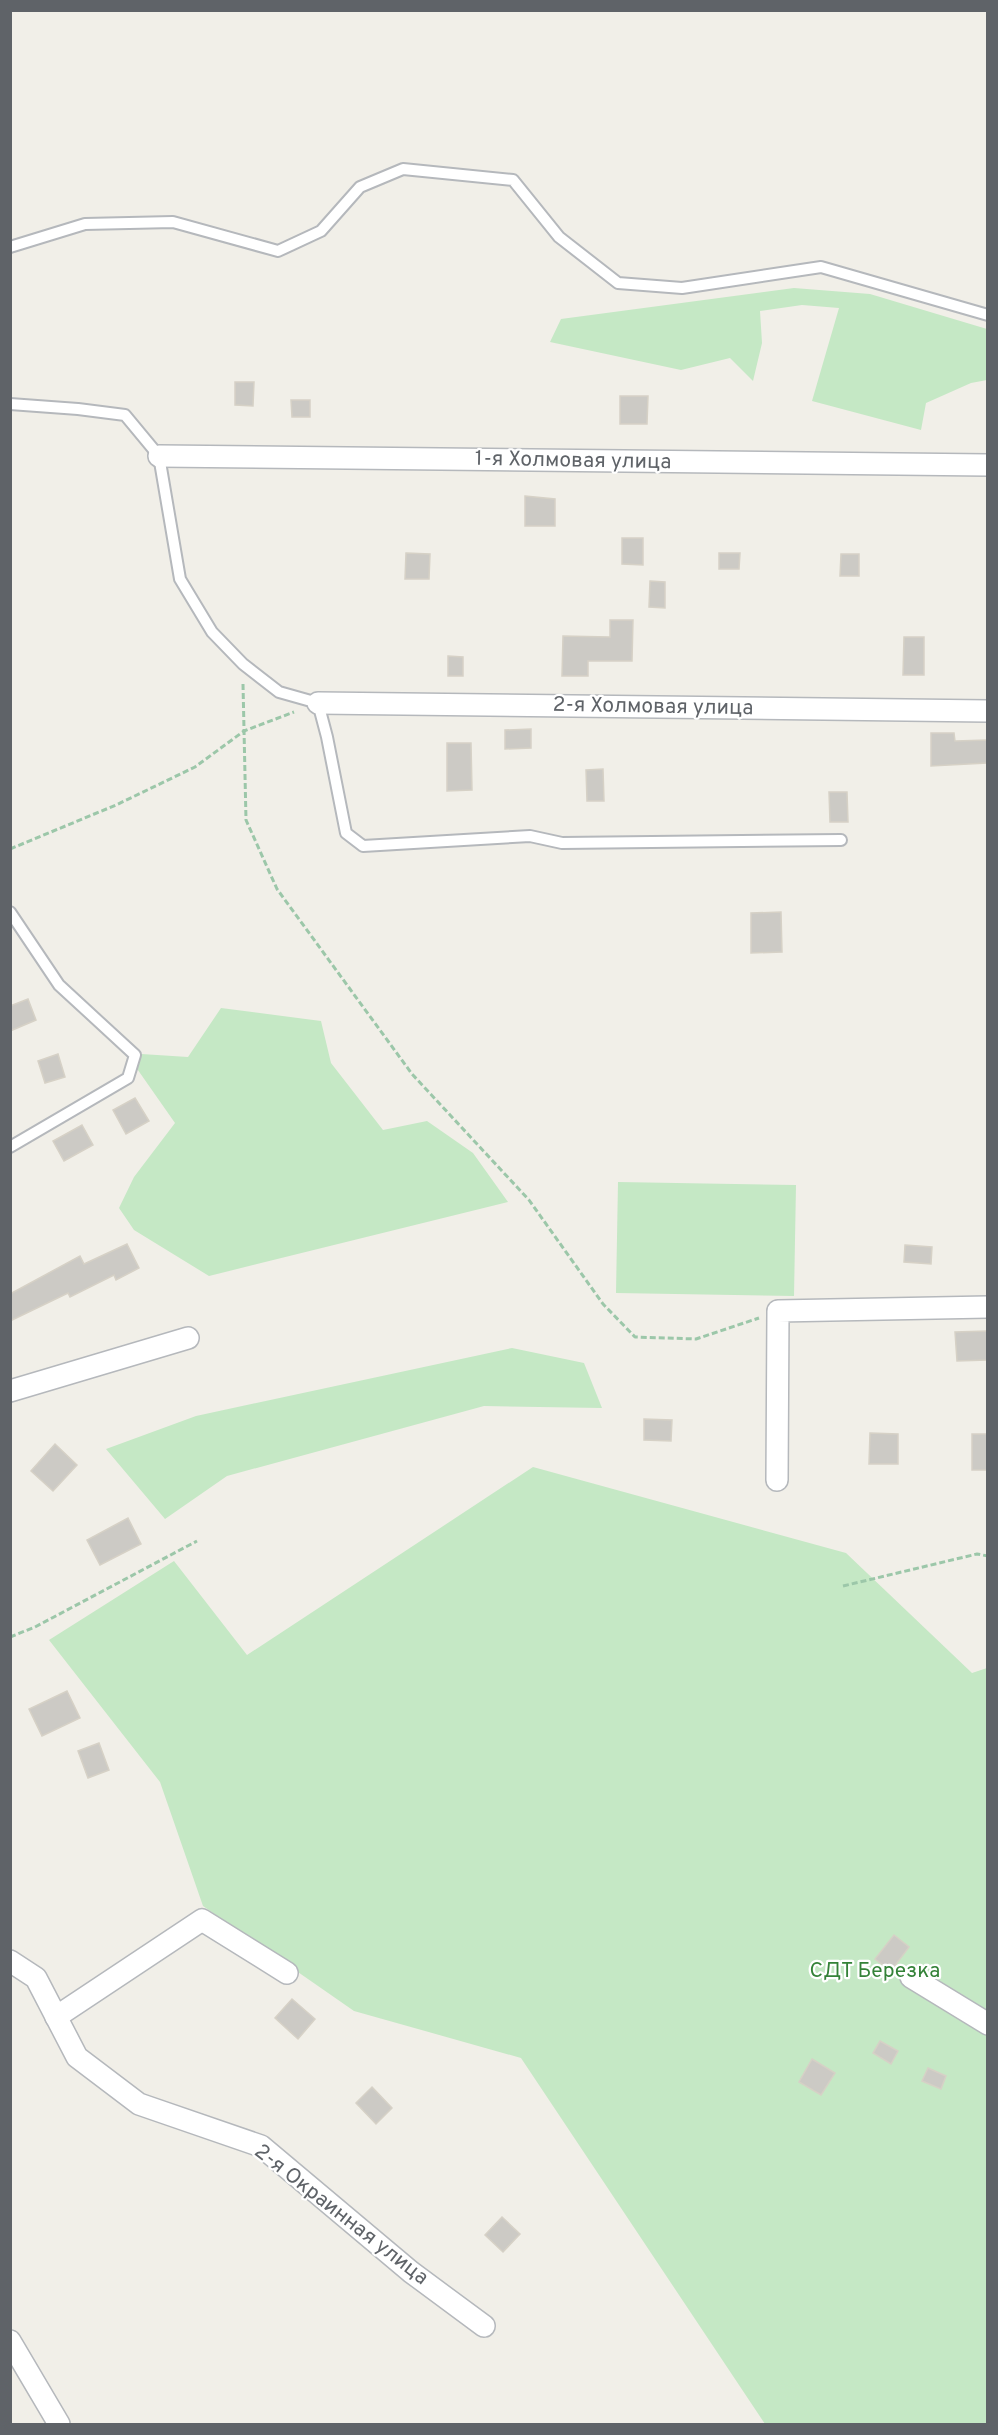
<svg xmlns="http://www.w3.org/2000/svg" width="998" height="2435" font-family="Overpass,sans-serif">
<rect width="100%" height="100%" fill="#f1efe8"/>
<g fill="#c5e8c5">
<path d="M794,288L870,294L987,329V380L971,383L926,403L921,430L812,401L839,308L802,305L760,311L762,343L753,381L730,358L681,370L550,342L561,319Z"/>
<path d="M221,1008L321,1021L331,1063L383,1130L427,1121L473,1153L508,1202L209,1276L134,1230L119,1208L134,1177L175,1123L126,1053L188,1057Z"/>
<path d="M618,1182L796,1185L794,1296L616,1293Z"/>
<path d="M512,1348L584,1363L602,1408L484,1406L227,1476L165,1519L106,1449L196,1416Z"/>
<path d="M533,1467L846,1553L972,1673L987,1668V2424H765L521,2058L354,2011L203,1906L160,1782L49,1640L174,1561L247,1655Z"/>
</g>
<g fill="#cccac5" stroke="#d6d1c6" stroke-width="1.5">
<path d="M235,382H254L253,406L235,405Z"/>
<path d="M620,396H648L647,424H620Z"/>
<path d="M291,400H310V417H292Z"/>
<path d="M525,496L555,499V526H525Z"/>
<path d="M622,538H643V565L622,564Z"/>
<path d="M406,553L430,554L429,579H405Z"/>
<path d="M719,553H740L739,569H719Z"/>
<path d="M841,554H859V576H840Z"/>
<path d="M650,581L665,582V608L649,607Z"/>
<path d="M610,620H633L632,661H588V676H562L563,636L610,637Z"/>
<path d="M904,637H924V675H903Z"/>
<path d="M448,656L463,657V676H448Z"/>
<path d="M531,729V748L505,749V730Z"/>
<path d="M931,733H954L955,741L987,740V763L931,766Z"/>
<path d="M447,743H471L472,790L447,791Z"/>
<path d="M603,769L604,801H587L586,770Z"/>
<path d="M829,792H847L848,822H830Z"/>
<path d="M781,912L782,952L751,953V913Z"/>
<path d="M28,999L36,1020L10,1031V1006Z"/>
<path d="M58,1054L65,1077L45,1083L38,1061Z"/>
<path d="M135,1098L149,1121L126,1134L113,1110Z"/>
<path d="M82,1125L93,1145L64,1161L53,1141Z"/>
<path d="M127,1244L139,1268L116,1280L114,1275L70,1297L68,1293L10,1321V1294L80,1256L84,1264Z"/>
<path d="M905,1245L932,1247L931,1264L904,1262Z"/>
<path d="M987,1331V1360L957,1361L955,1332Z"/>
<path d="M644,1419L672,1420L671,1441L644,1440Z"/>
<path d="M870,1433L898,1434V1464H869Z"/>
<rect x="972" y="1434" width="15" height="36"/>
<path d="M55,1444L77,1465L53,1491L31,1471Z"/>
<path d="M128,1518L141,1544L100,1565L87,1540Z"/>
<path d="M67,1691L80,1718L42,1736L29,1709Z"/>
<path d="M99,1743L109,1770L88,1778L78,1751Z"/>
<path d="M894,1935L909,1947L891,1971L875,1959Z"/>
<path d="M292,1999L315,2019L298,2039L275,2018Z"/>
<path d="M880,2041L898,2051L891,2064L873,2053Z"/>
<path d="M812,2059L835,2073L821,2095L799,2082Z"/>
<path d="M928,2068L946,2076L941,2089L922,2081Z"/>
<path d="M372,2087L392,2108L376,2124L356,2103Z"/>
<path d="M502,2217L520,2234L503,2252L485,2235Z"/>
</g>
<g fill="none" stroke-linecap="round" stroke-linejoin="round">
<g stroke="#b5b8bc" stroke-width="14">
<g id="lane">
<path d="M10,247L85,224L173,222L278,251L321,231L360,187L403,169L513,180L559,237L618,283L682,288L821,267L988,315"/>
<path d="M10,404L78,409L125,415L159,456L180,579L212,632L243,664L279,692L318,703L327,737L346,833L363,846L530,836L562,843L841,840"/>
<path d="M10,912L59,985L135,1055L128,1078L10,1147"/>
</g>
</g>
<g stroke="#b5b8bc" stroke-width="24">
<g id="street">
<path d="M159,456L988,465"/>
<path d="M318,703L988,711"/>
<path d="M10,1391L188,1338"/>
<path d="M777,1480L778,1311L988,1307"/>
<path d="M10,1961L36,1978L77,2057L139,2104L261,2146L411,2272L484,2326"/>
<path d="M911,1977L988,2024"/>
<path d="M56,2017L202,1920L287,1973"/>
<path d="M10,2341L59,2424"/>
</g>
</g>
<g stroke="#9cc7a9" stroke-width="3" stroke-dasharray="6 3" stroke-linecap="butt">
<path d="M243,684L246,820L277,889L412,1074L529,1200L603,1304L635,1337L696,1339L759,1318"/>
<path d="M10,849L116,805L195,767L244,731L294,712"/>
<path d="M843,1586L977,1554L988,1556"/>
<path d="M10,1637L35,1627L197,1541"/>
</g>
<use href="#lane" stroke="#fff" stroke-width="10"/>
<use href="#street" stroke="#fff" stroke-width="21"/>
</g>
<g text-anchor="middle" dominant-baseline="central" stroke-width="4.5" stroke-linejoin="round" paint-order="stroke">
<g font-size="21" fill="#5f6368" stroke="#fff">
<text transform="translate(573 461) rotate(1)">1-я Холмовая улица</text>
<text transform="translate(653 707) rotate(1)">2-я Холмовая улица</text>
<text transform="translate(341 2215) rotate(38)">2-я Окраинная улица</text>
</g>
<g font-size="21" fill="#348238" stroke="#fff">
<text x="875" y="1971">СДТ Березка</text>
</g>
</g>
<rect width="998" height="2435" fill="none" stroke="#5f6368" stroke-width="24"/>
</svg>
